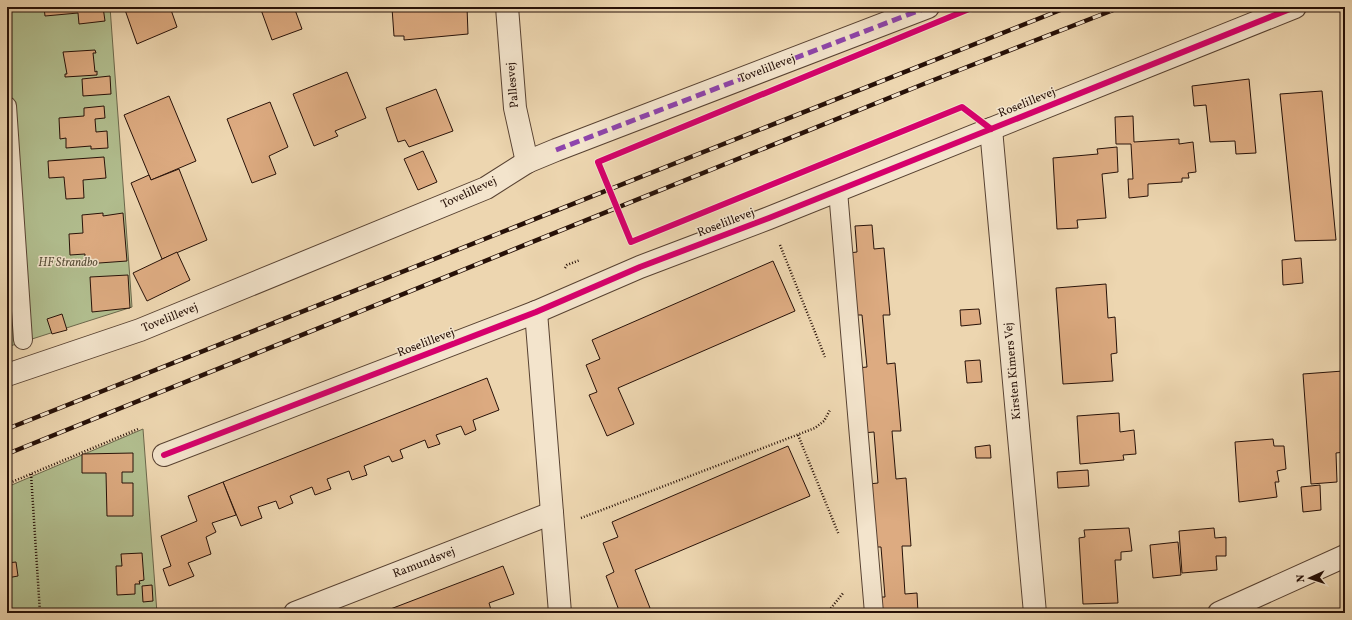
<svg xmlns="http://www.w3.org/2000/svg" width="1352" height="620" font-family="Vollkorn,serif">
<rect width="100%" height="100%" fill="#edd6b0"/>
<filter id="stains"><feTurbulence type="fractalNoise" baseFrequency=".005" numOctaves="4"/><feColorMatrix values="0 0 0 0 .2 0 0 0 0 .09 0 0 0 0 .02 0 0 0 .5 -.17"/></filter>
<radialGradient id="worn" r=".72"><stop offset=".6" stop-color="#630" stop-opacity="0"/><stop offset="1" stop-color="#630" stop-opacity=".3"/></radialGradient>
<g fill="#b2bf90" stroke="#6c684c">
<path d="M7,7H110L132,307L7,347Z"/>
<path d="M143,429L157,613H7V487Z"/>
</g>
<g fill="#ddab81" stroke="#271108">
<path d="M44,7H103L105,21L79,24L78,13L45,16Z"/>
<path d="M124,7H170L177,27L137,44Z"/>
<path d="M260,7H294L302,29L272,40Z"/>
<path d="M402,7H467L468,34L404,40V36H394L392,8Z"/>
<path d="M95,50L96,53H93L95,72L97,71V75L65,77V74H67L63,52Z"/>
<path d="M347,72L366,118L335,131L338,136L314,146L293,94Z"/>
<path d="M110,76L111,94L83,96L82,79Z"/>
<path d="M1249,79L1256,153L1236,154L1235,141L1210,142L1206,105L1194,106L1192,86Z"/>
<path d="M436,89L453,131L409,147L405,140L398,142L386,108Z"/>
<path d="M1322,91L1336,240L1295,241L1280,94Z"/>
<path d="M169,96L196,161L151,180L124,115Z"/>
<path d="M1342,101H1345V127Z"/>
<path d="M270,102L288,147L269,156L276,174L252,183L227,119Z"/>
<path d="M104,106L105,118L95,119L96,132L107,131L108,148L91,149V146L66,148V138L60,139L59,118L84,116V108Z"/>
<path d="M1133,116L1134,142L1179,139V144L1193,142L1196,172L1188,173L1189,178H1182V182L1148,184V196L1129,198L1128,179H1133L1131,144H1116L1115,117Z"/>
<path d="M1117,147L1118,172L1102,174L1106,218L1077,220L1078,228L1057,229L1053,158L1098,154L1097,149Z"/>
<path d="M423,151L437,182L418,190L404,159Z"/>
<path d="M104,157L106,178L83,180L84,198L66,199L64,177L49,178L48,161Z"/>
<path d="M179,169L207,240L162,259L131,183L149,175L151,180Z"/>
<path d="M103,213V216L123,213L127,261L85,264V254L70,255L69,234L83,233L82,215Z"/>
<path d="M872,225L874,249L884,248L890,315H883L887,364L895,363L901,431H892L896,479L906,478L911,546H902L905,594L917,593L918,613H878L877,597H885L881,547H874L869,484L878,483L874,432L862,433L857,368L867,367L862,315H854L849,253L857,252L855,226Z"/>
<path d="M177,252L190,280L147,301L133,273Z"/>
<path d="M1301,258L1303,283L1283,285L1282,260Z"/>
<path d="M773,261L795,311L618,388L634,424L607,436L589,395L597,392L586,365L600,359L592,340Z"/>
<path d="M128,275L130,308L92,312L90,277Z"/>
<path d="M1106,284L1108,318L1115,317L1117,353L1111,354L1113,381L1063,384L1056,288Z"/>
<path d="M979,309L981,324L961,326L960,310Z"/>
<path d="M62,314L67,330L52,334L47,319Z"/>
<path d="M980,360L982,382L967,383L965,361Z"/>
<path d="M1343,371L1345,386V452L1336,453L1337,482L1311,484L1303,374Z"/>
<path d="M487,378L499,410L473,420L476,430L465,435L461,426L436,435L440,444L428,448L425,440L400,450L403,458L392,462L389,456L364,466L367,475L352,480L349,471L327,479L331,489L315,495L312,487L290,496L293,503L279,509L276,501L258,507L262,518L241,526L223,482Z"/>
<path d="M1119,413L1120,432L1134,430L1136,454L1123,455L1124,460L1080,464L1077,416Z"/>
<path d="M1273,439L1274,446H1284L1286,469L1277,471L1279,482H1275L1277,497L1239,502L1235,442Z"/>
<path d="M990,445L991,458H976L975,447Z"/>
<path d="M788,446L810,496L635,570L650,608L642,612L643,613H620L606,576L614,572L603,543L618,537L612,522Z"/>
<path d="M133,453V472H122V483H133V516H107L106,473H82V454Z"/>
<path d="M1088,470L1089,486L1058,488L1057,472Z"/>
<path d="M223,482L236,515L212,523L216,532L206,537L211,554L188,563L194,576L169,586L163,569L171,566L161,536L197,521L188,496Z"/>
<path d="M1320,485L1321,510L1303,512L1301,487Z"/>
<path d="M1129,528L1132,551L1121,552V560H1115L1118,603L1083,604L1079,538L1085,537L1084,530Z"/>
<path d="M1214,528L1215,538L1226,537V556H1216L1217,570L1182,573L1179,531Z"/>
<path d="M1178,542L1181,575L1153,578L1150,545Z"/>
<path d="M142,553L144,580L139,581L140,584H135V594L117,595L116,566H122L121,554Z"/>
<path d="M16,562L18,576L7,578V563Z"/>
<path d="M503,566L514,594L489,603L492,613H477L476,609L465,613H380Z"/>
<path d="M152,585L153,601L143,602L142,586Z"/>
<path d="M155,610V613H144V611Z"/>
</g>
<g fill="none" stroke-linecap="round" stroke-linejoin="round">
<g stroke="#584232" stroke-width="20">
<g id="service">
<path d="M7,106L23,340"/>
<path d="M838,191L874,613"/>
</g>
</g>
<g stroke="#584232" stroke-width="24">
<g id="minor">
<path d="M507,7L515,108L527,162"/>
<path d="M991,129L1035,613"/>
<path d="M536,312L560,613"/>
<path d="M7,375L140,330L486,188L527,162L556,150L928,7"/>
<path d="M164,455L536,312L640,267L769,218L1295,7"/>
<path d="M295,613L552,513"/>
</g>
</g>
<g stroke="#584232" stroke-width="24">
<path id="tertiary" d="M1219,613L1345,556"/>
</g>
<g stroke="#271108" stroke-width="2.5" stroke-dasharray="1 2" stroke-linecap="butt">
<path d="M780,245L825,357"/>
<path d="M565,268L567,265L580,260"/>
<path d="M798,435L839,535"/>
<path d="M31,474L40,613"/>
<path d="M7,484L138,429"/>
<path d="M581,518L815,428L824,421L830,410"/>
<path d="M827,613L844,592"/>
</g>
<use href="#service" stroke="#f3e4cc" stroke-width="18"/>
<use href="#minor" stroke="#f3e4cc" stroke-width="22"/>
<use href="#tertiary" stroke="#f3e4cc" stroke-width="22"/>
<g stroke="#271108" stroke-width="4.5">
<g id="rail">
<path d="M7,429L1068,7"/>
<path d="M7,454L926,83L1121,7"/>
</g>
</g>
<use href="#rail" stroke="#f3e4cc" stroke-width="3" stroke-dasharray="9" stroke-linecap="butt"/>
<path stroke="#8e44ad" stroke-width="5" stroke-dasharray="10 5" stroke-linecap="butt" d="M556,150L928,7"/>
<g stroke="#f3e4cc" stroke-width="8">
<g id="cycleway">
<path d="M974,7L598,162L631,242L962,107L991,129"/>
<path d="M164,455L536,312L640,267L769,218L1295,7"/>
</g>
</g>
<use href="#cycleway" stroke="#d6006c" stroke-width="6"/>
</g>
<g text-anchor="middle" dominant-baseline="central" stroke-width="3" stroke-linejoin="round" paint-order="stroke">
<g font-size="12" fill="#271108" stroke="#f3e4cc">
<text transform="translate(767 69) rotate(-21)">Tovelillevej</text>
<text transform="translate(513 85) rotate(-95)">Pallesvej</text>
<text transform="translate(1027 103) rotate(-22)">Roselillevej</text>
<text transform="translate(469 193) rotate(-25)">Tovelillevej</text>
<text transform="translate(726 223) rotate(-21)">Roselillevej</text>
<text transform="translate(170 318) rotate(-22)">Tovelillevej</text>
<text transform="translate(426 343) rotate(-21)">Roselillevej</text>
<text transform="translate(1013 371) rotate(-95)">Kirsten Kimers Vej</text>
<text transform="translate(424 563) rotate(-21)">Ramundsvej</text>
</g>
<g font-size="12" font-style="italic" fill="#584e38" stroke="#f3e4cc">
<text x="68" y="263">HF Strandbo</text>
</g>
</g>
<rect width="1352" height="620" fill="none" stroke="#edd6b0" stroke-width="24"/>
<rect x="8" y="8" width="1336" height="604" fill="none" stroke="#271108" stroke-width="2"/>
<rect x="12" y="12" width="1328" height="596" fill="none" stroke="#271108"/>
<g transform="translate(1310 578) rotate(267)" stroke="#f3e4cc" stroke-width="3" paint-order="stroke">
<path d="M0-3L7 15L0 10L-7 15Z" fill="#271108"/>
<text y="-6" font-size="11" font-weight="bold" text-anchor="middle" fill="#271108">N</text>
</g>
<rect width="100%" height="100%" filter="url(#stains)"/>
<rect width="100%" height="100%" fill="url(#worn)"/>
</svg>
